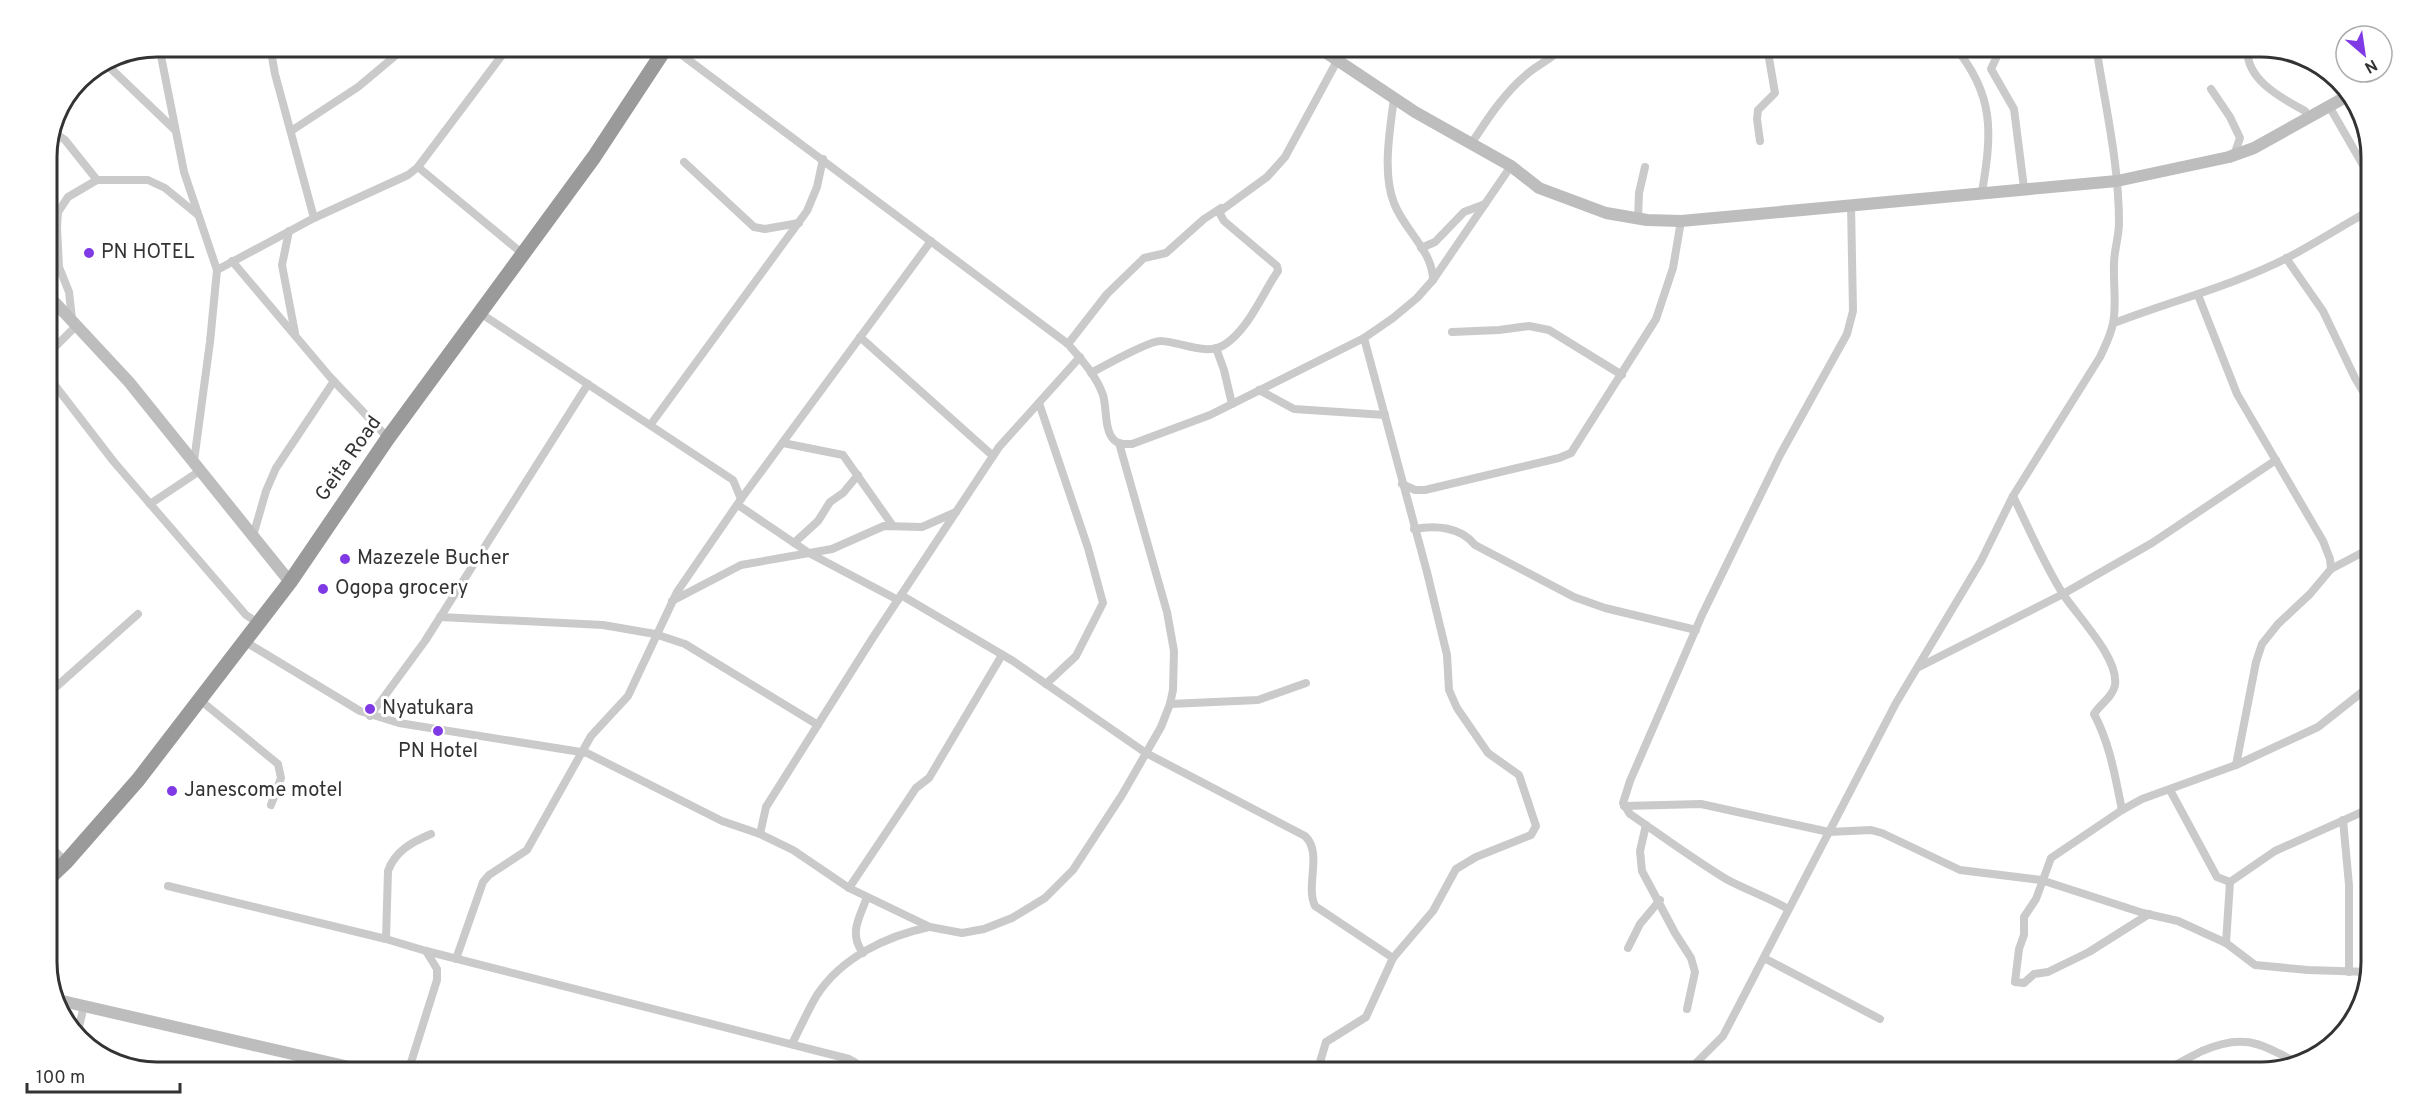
<svg xmlns="http://www.w3.org/2000/svg" width="2418" height="1119" font-family="Overpass,sans-serif">
<rect width="100%" height="100%" fill="#fff"/>
<g fill="none" stroke-linecap="round" stroke-linejoin="round">
<g stroke="#cacaca" stroke-width="8">
<path d="M159,46L184,172L217,270L210,342L194,461"/>
<path d="M270,46L275,74L314,218"/>
<path d="M670,46L1068,344C1081,359 1096,375 1103,395C1107,408 1104,430 1114,440C1119,445 1126,444 1132,444L1210,415L1364,338L1393,318L1417,298L1433,280L1511,166"/>
<path d="M1954,46C1995,95 1992,133 1982,192"/>
<path d="M2004,46L1998,54L1991,69L2014,109L2024,188"/>
<path d="M2121,46L2139,51L2158,46"/>
<path d="M2248,46C2243,78 2281,98 2305,111"/>
<path d="M104,62L174,129"/>
<path d="M2211,89L2230,117L2240,138L2234,155"/>
<path d="M1394,98C1390,130 1382,173 1394,203C1404,230 1433,251 1433,280"/>
<path d="M2329,106L2371,179"/>
<path d="M291,131L358,87L407,46"/>
<path d="M55,133L65,140L97,180"/>
<path d="M1760,141L1757,119L1758,110L1775,93L1769,58V46"/>
<path d="M1471,144C1487,120 1504,93 1526,75C1538,64 1553,59 1563,46"/>
<path d="M684,162L754,227L765,229L799,223"/>
<path d="M418,167L523,254"/>
<path d="M1638,219L1639,193L1645,167"/>
<path d="M289,231L282,265L295,333"/>
<path d="M1421,248L1435,242L1464,212L1485,204"/>
<path d="M2286,258L2323,311L2355,378L2371,405"/>
<path d="M232,261L330,377L388,438"/>
<path d="M217,270L314,218L408,175L418,167L509,46"/>
<path d="M2198,295L2237,394L2323,541L2330,559L2331,569"/>
<path d="M480,313L733,480L741,499"/>
<path d="M72,319L69,292L59,267L57,227L58,212L68,197L97,180H148L165,188L198,215"/>
<path d="M2114,323C2171,301 2232,286 2287,258C2316,243 2343,225 2371,210"/>
<path d="M1452,332L1499,330L1529,326L1549,330L1622,375"/>
<path d="M860,337L993,456"/>
<path d="M1068,344L1107,294L1144,258L1166,253L1204,219L1221,208"/>
<path d="M1216,348L1224,370L1232,404"/>
<path d="M47,355L77,325"/>
<path d="M1091,373C1104,366 1150,340 1161,341C1181,342 1206,356 1224,345C1249,329 1262,294 1278,271L1277,266L1224,221L1219,212L1267,177L1285,157L1337,61"/>
<path d="M47,375L114,462L246,615L258,623"/>
<path d="M1259,390L1294,409L1385,415"/>
<path d="M1039,403L1088,548L1103,603L1076,656L1046,684"/>
<path d="M651,424L807,211L817,187L823,159"/>
<path d="M783,443L843,455L893,526"/>
<path d="M1402,484L1415,490H1425L1559,458L1571,453L1656,319L1673,268L1681,221"/>
<path d="M2013,496C2029,529 2044,564 2063,594C2078,617 2119,658 2115,685C2113,697 2100,704 2094,714C2110,744 2115,776 2122,810"/>
<path d="M150,504L201,470"/>
<path d="M738,505L809,553L898,600"/>
<path d="M1414,529C1436,525 1461,527 1475,545L1574,597L1605,608L1696,630"/>
<path d="M253,536L266,491L276,468L334,381"/>
<path d="M794,543L818,521L830,502L843,493L858,475"/>
<path d="M901,595L1013,661L1146,753L1305,836C1323,853 1305,885 1315,906L1393,958"/>
<path d="M672,601L741,565L832,549L884,526L922,527L956,512"/>
<path d="M440,617L603,625L655,634L685,644L818,725"/>
<path d="M244,641L360,711L399,723L587,753L722,821L760,834L793,850L849,888L930,927L962,933L984,929L1012,918L1045,898L1073,870L1122,795L1161,727L1170,704L1173,690L1174,651L1167,612L1119,443"/>
<path d="M1919,667L2063,594L2152,543L2276,460"/>
<path d="M47,695L138,614"/>
<path d="M200,700L278,764L281,778L271,805"/>
<path d="M1170,704L1258,700L1306,683"/>
<path d="M370,716L425,641L588,384"/>
<path d="M2236,765L2256,662L2262,644L2278,624L2310,594L2331,569L2371,548"/>
<path d="M2170,790L2217,877L2230,882L2226,943"/>
<path d="M1624,806L1701,804L1829,832L1871,830L1882,833L1960,870L2041,880L2143,913L2178,921L2226,943L2255,965L2308,970L2369,972"/>
<path d="M2343,820L2349,885V972"/>
<path d="M1646,825L1640,851L1642,871L1675,933L1691,958L1695,972L1687,1009"/>
<path d="M760,834L766,807L872,639L999,447L1080,357"/>
<path d="M47,843L66,862"/>
<path d="M2230,882L2275,851L2371,808"/>
<path d="M168,886L386,939L426,951L849,1059L856,1063L860,1072"/>
<path d="M849,888L916,788L929,778L1002,655"/>
<path d="M1788,909C1768,897 1746,890 1726,879C1693,859 1662,836 1630,814L1623,803L1630,781L1702,615L1780,455L1847,334L1853,311L1851,204"/>
<path d="M2149,914L2089,952L2048,972L2034,974L2024,983L2015,982L2019,949L2024,935V917L2036,899L2051,858L2122,810L2142,799L2236,765L2318,727L2371,685"/>
<path d="M386,939L388,871C395,851 412,842 431,834"/>
<path d="M1628,948L1640,924L1660,900"/>
<path d="M863,953C848,933 860,917 867,897"/>
<path d="M1764,958L1880,1019"/>
<path d="M456,959L483,882L489,875L527,850L591,736L628,696L677,592L741,499L931,241"/>
<path d="M77,1035L84,1006"/>
<path d="M792,1044C800,1028 808,1010 817,995C842,957 887,936 929,927"/>
<path d="M408,1072L437,980V969L426,951"/>
<path d="M1317,1072L1326,1042L1366,1017L1393,958L1433,911L1456,869L1476,857L1531,835L1536,826L1519,775L1488,753L1457,708L1449,690L1447,655L1427,572L1364,338"/>
<path d="M1687,1072L1723,1036L1896,703L1981,561L2013,496L2100,357C2105,346 2111,335 2113,323C2117,304 2113,283 2114,264C2114,250 2119,237 2119,223C2119,163 2105,105 2096,46"/>
<path d="M2165,1072C2177,1063 2189,1058 2202,1051C2243,1033 2259,1043 2296,1062"/>
</g>
<g stroke="#bdbdbd" stroke-width="12">
<path d="M1316,46L1415,112L1511,166L1539,188L1606,213L1647,220L1681,221L2117,181L2229,157L2254,148L2351,94"/>
<path d="M47,294L129,382L290,582"/>
<path d="M58,1000L371,1072"/>
</g>
<path stroke="#9a9a9a" stroke-width="15" d="M47,880L66,862L138,780L290,582L388,438L594,157L667,46"/>
</g>
<g fill="#803ae5" stroke="#fff" stroke-width="2">
<circle cx="89" cy="253" r="6"/>
<circle cx="345" cy="559" r="6"/>
<circle cx="323" cy="589" r="6"/>
<circle cx="370" cy="709" r="6"/>
<circle cx="438" cy="731" r="6"/>
<circle cx="172" cy="791" r="6"/>
</g>
<g text-anchor="middle" dominant-baseline="central" stroke-width="6" stroke-linejoin="round" paint-order="stroke">
<g font-size="20" fill="#333" stroke="#fff" text-anchor="start">
<text x="101" y="253">PN HOTEL</text>
<text x="357" y="559">Mazezele Bucher</text>
<text x="335" y="589">Ogopa grocery</text>
<text x="382" y="709">Nyatukara</text>
<text x="438" y="752" text-anchor="middle">PN Hotel</text>
<text x="184" y="791">Janescome motel</text>
</g>
<g font-size="20" fill="#333" stroke="#fff">
<text transform="translate(349 459) rotate(-55)">Geita Road</text>
</g>
</g>
<path d="M0 0H2418V1119H0ZM157 57H2261A100 100 0 0 1 2361 157V962A100 100 0 0 1 2261 1062H157A100 100 0 0 1 57 962V157A100 100 0 0 1 157 57Z" fill="#fff" fill-rule="evenodd"/>
<path fill="none" stroke="#333" stroke-width="3" d="M157 57H2261A100 100 0 0 1 2361 157V962A100 100 0 0 1 2261 1062H157A100 100 0 0 1 57 962V157A100 100 0 0 1 157 57Z"/>
<g transform="translate(2364 54) rotate(151)"><circle r="28" fill="#ffffff" stroke="#adadad" stroke-width="1.5"/>
<path d="M0-4.5L10 22L0 15L-10 22Z" fill="#803ae5"/>
<text y="-9" font-size="16" font-weight="bold" text-anchor="middle" fill="#333333">N</text>
</g>
<path d="M27 1083v9h153v-9" fill="none" stroke="#333333" stroke-width="3"/>
<text x="36" y="1083" font-size="18" fill="#333333" stroke="#ffffff" stroke-width="4.5" paint-order="stroke">100 m</text>
</svg>
